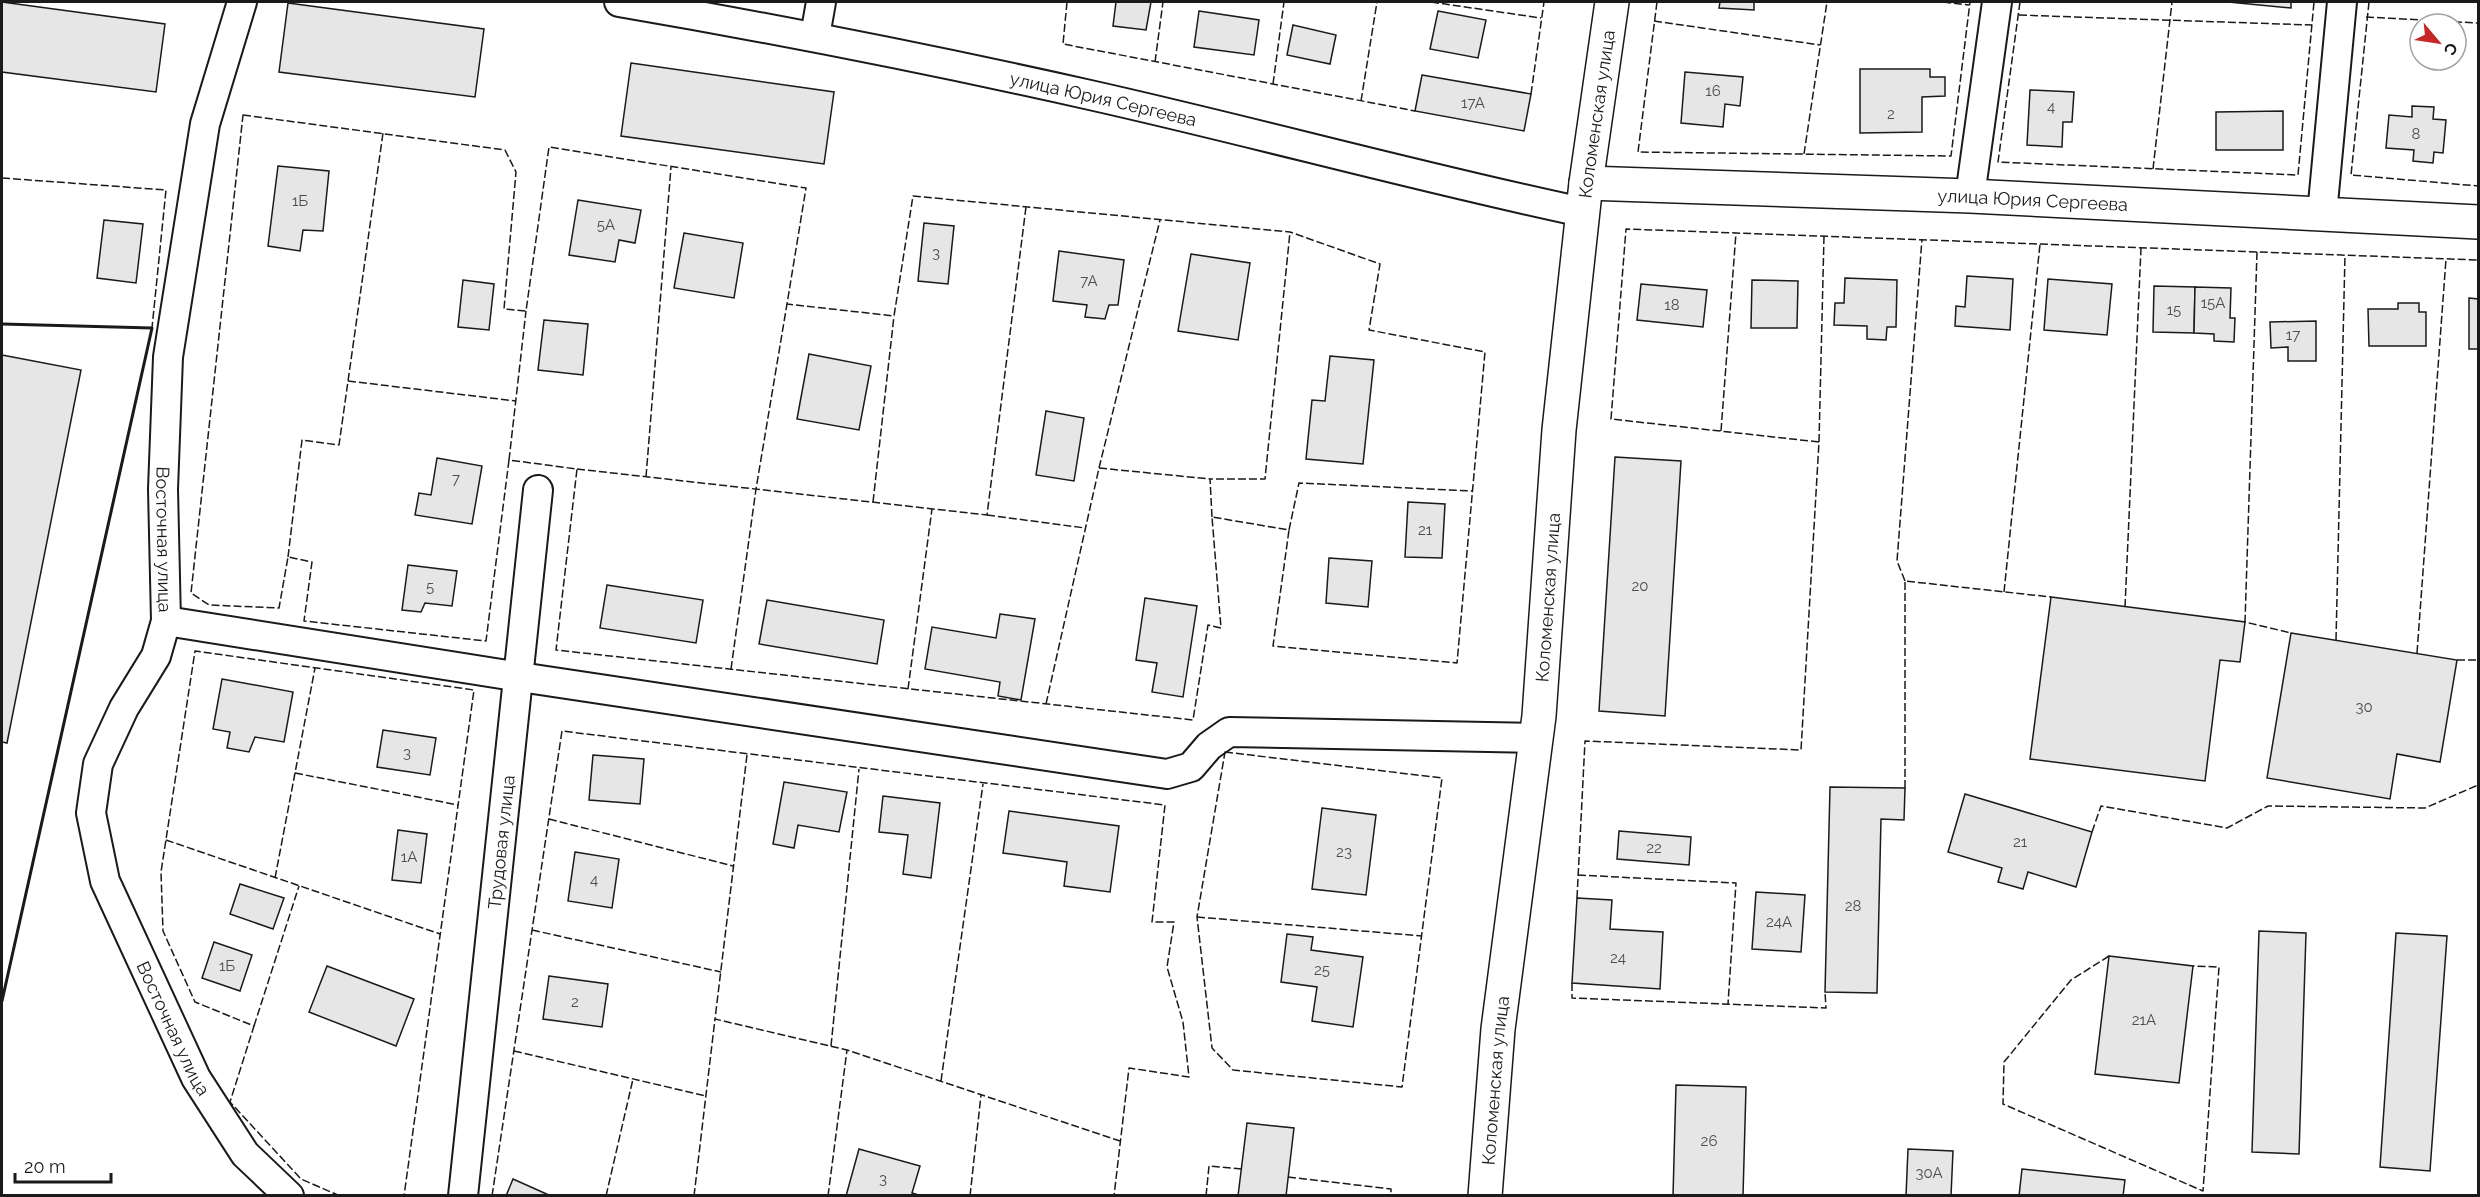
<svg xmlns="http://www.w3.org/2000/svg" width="2480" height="1197" font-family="Raleway,sans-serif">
<rect width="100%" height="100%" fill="#fff"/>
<g fill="#e6e6e6" stroke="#1a1a1a" stroke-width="1.5">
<path d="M2,2L165,24L156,92L2,72Z"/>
<path d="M1116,2H1151L1146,30L1113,26Z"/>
<path d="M1720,2H1754V10L1719,8Z"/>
<path d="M2228,2H2291V8Z"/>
<path d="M288,3L484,29L475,97L279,72Z"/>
<path d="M1199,11L1259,20L1254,55L1194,47Z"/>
<path d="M1438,11L1486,20L1478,58L1430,49Z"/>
<path d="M1293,25L1336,35L1330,64L1287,55Z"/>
<path d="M631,63L834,92L824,164L621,136Z"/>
<path d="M1860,69H1930V77H1945V96L1922,97V132L1860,133Z"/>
<path d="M1685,72L1743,77L1740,106L1725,104L1723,127L1681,123Z"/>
<path d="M1422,75L1531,94L1524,131L1415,111Z"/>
<path d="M2030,90L2074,92L2072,122H2063L2062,147L2027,145Z"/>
<path d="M2412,106L2434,107L2433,119L2446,120L2443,153L2434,152L2433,163L2413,161L2414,150L2386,148L2389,115L2412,117Z"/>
<path d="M2283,111V150H2216V112Z"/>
<path d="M278,166L329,171L323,231L303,230L300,251L268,246Z"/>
<path d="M578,200L641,210L635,243L619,240L615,262L569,255Z"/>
<path d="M104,220L143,224L136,283L97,278Z"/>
<path d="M924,223L954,226L948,284L918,281Z"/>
<path d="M684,233L743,243L734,298L674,288Z"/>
<path d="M1059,251L1124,260L1118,305H1109L1105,319L1085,317L1087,305L1053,301Z"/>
<path d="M1191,254L1250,263L1238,340L1178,331Z"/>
<path d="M1967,276L2013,279L2010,330L1955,326L1956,306L1965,307Z"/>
<path d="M1845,278L1897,280L1896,327H1887L1886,340L1867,339V326L1834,325L1835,303H1844Z"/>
<path d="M2048,279L2112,284L2107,335L2044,330Z"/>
<path d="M463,280L494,284L489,330L458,327Z"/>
<path d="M1752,280L1798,281L1797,328H1751Z"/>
<path d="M1641,284L1707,290L1703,327L1637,320Z"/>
<path d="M2154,286L2195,287L2194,333L2153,332Z"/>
<path d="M2195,287L2231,288L2230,318H2235L2234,342L2214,341V334L2194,333Z"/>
<path d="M2469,298L2478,299V349H2469Z"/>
<path d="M2398,303H2419V312H2426V346H2369L2368,309H2398Z"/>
<path d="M544,320L588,324L583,375L538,370Z"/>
<path d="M2316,321V361H2288V347L2271,348L2270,322Z"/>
<path d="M809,354L871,366L859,430L797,419Z"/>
<path d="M2,355L81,370L7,743L2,742Z"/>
<path d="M1330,356L1374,360L1363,464L1306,459L1312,400L1325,401Z"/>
<path d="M1046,411L1084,418L1074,481L1036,475Z"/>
<path d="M1615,457L1681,461L1665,716L1599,711Z"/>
<path d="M437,458L482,466L472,524L415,515L419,493L431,495Z"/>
<path d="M1408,502L1445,504L1442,558L1405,557Z"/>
<path d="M1329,558L1372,561L1368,607L1326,603Z"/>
<path d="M408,565L457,571L452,606L425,603L421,612L402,610Z"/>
<path d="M607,585L703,600L696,643L600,628Z"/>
<path d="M2051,597L2245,622L2240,662L2220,660L2205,781L2030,759Z"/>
<path d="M1145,598L1197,606L1183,697L1152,692L1157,663L1136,660Z"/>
<path d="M767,600L884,620L877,664L759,644Z"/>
<path d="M1000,614L1035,619L1021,700L998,696L1000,682L925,669L932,627L996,638Z"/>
<path d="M2291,633L2457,660L2440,762L2397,754L2390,799L2267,778Z"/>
<path d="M222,679L293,692L284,742L255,737L249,752L227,748L230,732L213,729Z"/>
<path d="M383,730L436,738L430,775L377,767Z"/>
<path d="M593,755L644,759L640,804L589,800Z"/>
<path d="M784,782L847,792L839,832L798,825L794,848L773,844Z"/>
<path d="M1830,787L1905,788L1904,820L1881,819L1877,993L1825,992Z"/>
<path d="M1965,794L2092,832L2076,887L2028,872L2023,889L1998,882L2002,868L1948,852Z"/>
<path d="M883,796L940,803L931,878L903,874L908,835L879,832Z"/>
<path d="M1322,808L1376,815L1366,895L1312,889Z"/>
<path d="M1009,811L1119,826L1110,892L1064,886L1067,862L1003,853Z"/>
<path d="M398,830L427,834L421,883L392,880Z"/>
<path d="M1619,831L1691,837L1689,865L1617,859Z"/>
<path d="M575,852L619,859L612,908L568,901Z"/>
<path d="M240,884L284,898L273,929L230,914Z"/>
<path d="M1756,892L1805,895L1801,952L1752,949Z"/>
<path d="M1577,898L1612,900L1610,929L1663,932L1660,989L1572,983Z"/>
<path d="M2259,931L2306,933L2299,1154L2252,1152Z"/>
<path d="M2396,933L2447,936L2430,1171L2380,1167Z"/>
<path d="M1287,934L1313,937L1311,950L1363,957L1353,1027L1312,1021L1317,987L1281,982Z"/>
<path d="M214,942L252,955L240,991L202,978Z"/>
<path d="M2109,956L2193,966L2179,1083L2095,1074Z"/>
<path d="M327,966L414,999L396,1046L309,1012Z"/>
<path d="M549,976L608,984L602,1027L543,1019Z"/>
<path d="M1676,1085L1746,1087L1743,1196H1673Z"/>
<path d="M1247,1123L1294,1128L1286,1196H1238Z"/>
<path d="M859,1149L920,1166L912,1193L922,1196H846Z"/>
<path d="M1908,1149L1953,1151L1951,1196H1906Z"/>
<path d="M2022,1169L2125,1180L2123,1196H2019Z"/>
<path d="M513,1179L551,1196H506Z"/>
</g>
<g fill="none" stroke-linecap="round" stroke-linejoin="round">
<g stroke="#1a1a1a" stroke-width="32">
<g id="street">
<path id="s1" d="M242,2L205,124L168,357L163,489L166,621L156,656L124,708L98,764L91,813L105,881L196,1078L245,1154L289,1196"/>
<path id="s2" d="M619,2C777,29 934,60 1090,95C1255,132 1417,177 1582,212"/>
<path d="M815,36L821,2"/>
<path d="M1970,196L1997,2"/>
<path d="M2322,214L2342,2"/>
<path d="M166,621L520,677L1167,774L1191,767L1209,746L1229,732L1536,738"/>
<path id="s3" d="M463,1196L538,490"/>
</g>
</g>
<g stroke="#1a1a1a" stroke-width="36">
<g id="secondary">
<path id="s4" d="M1586,183L1970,196L2478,222"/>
<path id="s5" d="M1485,1196L1498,1029L1539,716L1559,430L1586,183L1612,2"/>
</g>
</g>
<use href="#street" stroke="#fff" stroke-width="28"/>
<use href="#secondary" stroke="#fff" stroke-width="33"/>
<g stroke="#1a1a1a" stroke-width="1.5" stroke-dasharray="8 3" stroke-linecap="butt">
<path d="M1067,2L1063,44L1415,111"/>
<path d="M1431,2L1541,18"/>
<path d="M1657,2L1638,152L1951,156L1970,2"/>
<path d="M1943,2L1969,5"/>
<path d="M2020,2L1998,162L2298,175L2314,2"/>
<path d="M2369,2L2351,175L2478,186"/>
<path d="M2019,15L2312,25"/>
<path d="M2366,17L2478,23"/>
<path d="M1654,21L1820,45"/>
<path d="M1155,62L1163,2"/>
<path d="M1273,84L1284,2"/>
<path d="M1531,94L1544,2"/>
<path d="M1361,101L1377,2"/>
<path d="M243,115L505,150L516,172L504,309L526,311L549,147L806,188L787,304L894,316L913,196L1290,232L1380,264L1369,330L1485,352L1457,663L1273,646L1289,530L1212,517L1221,628L1208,625L1193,720L556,650L577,469L509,460L486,641L304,621L312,562L288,557L279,608L209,605L191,593Z"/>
<path d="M1804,154L1827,2"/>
<path d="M2153,169L2172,2"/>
<path d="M2,178L166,190L152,328"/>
<path d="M2257,252L2245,622L2291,633"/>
<path d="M348,381L516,401"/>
<path d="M1721,431L1736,233"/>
<path d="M1819,442L1824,236"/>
<path d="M509,460L526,311"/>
<path d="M1099,468L1160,220"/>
<path d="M577,469L987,515L1026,207"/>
<path d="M646,477L671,167"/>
<path d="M873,502L894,316"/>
<path d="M987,515L1085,528"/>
<path d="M1212,517L1210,479H1265L1290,232"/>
<path d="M1289,530L1299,483L1473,491"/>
<path d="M288,557L302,440L339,445L383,133"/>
<path d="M1905,581L1897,561L1922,239"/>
<path d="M2004,592L2040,244"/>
<path d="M2125,607L2141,248"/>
<path d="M2336,640L2345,255"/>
<path d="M2417,653L2446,259"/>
<path d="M2457,660H2478"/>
<path d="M731,669L756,489L787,304"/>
<path d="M908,689L932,509"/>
<path d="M1046,704L1099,468L1210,479"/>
<path d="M1225,752L1442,778L1402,1087L1233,1070L1212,1048L1197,917Z"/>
<path d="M747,755L715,1019L847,1050L1120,1141"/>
<path d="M295,773L458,805"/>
<path d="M1905,788V581L2051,597"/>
<path d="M549,819L733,866"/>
<path d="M2092,832L2101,806L2227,828L2268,806L2425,808L2478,785"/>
<path d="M166,840L440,934"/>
<path d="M1578,875L1736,883L1728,1004"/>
<path d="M275,878L315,668"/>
<path d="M1577,898L1585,741L1801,750L1819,442L1611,419L1626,229L2478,260"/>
<path d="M1197,917L1422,936"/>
<path d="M532,930L721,972"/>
<path d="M2109,956L2071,980L2004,1062L2003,1104L2203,1191L2219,967L2193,966"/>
<path d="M1572,983V998L1826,1008L1825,992"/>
<path d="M254,1026L299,886"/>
<path d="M831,1046L859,769"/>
<path d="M514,1051L706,1096"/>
<path d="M941,1081L983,784"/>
<path d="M1288,1177L1391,1189V1196"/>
<path d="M340,1196L301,1179L230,1102L254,1026L195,1002L163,931L161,872L195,651L474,690L404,1196"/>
<path d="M492,1196L562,731L1165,805L1152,922H1174L1167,967L1183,1022L1189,1077L1129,1068L1114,1196"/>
<path d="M606,1196L633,1079"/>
<path d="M694,1196L715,1019"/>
<path d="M828,1196L847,1050"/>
<path d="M970,1196L981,1095"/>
<path d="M1206,1196L1209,1166L1242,1169"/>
</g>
<path stroke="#1a1a1a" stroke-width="3" d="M2,324L152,328L2,1001"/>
</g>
<g text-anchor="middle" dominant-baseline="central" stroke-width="4.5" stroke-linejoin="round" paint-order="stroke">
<g font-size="15" fill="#4d4d4d">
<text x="1713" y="91">16</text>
<text x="1473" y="103">17А</text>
<text x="2051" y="107">4</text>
<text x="1891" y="114">2</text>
<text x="2416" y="134">8</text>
<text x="300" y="201">1Б</text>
<text x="606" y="225">5А</text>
<text x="936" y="253">3</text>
<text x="1089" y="281">7А</text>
<text x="2213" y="303">15А</text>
<text x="1672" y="305">18</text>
<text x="2174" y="310">15</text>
<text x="2293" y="335">17</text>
<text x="456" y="479">7</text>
<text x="1425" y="530">21</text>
<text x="1640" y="586">20</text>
<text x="430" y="587">5</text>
<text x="2364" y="707">30</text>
<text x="407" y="753">3</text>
<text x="2020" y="842">21</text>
<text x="1654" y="848">22</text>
<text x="1344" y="852">23</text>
<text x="409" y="857">1А</text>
<text x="594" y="880">4</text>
<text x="1853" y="906">28</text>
<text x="1779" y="922">24А</text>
<text x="1618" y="958">24</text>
<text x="227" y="966">1Б</text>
<text x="1322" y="970">25</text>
<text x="575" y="1002">2</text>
<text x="2144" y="1020">21А</text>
<text x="1709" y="1141">26</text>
<text x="1929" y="1173">30А</text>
<text x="883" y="1179">3</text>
</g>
<g font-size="18" fill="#1a1a1a" stroke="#fff">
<text stroke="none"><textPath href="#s2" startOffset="494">улица Юрия Сергеева</textPath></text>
<text stroke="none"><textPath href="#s5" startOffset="1088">Коломенская улица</textPath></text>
<text stroke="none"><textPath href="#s4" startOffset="447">улица Юрия Сергеева</textPath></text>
<text stroke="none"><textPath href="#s1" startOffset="546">Восточная улица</textPath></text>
<text stroke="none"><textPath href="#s5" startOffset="602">Коломенская улица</textPath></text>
<text stroke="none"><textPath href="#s3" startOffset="356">Трудовая улица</textPath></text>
<text stroke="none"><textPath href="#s1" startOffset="1068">Восточная улица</textPath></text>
<text stroke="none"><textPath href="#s5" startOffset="116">Коломенская улица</textPath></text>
</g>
</g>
<rect width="2480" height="1197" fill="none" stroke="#1a1a1a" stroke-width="6"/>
<g transform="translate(2438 42) rotate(119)"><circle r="28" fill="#ffffff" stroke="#a3a3a3" stroke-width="1.5"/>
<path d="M0-4.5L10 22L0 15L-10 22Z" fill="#c62828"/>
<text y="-9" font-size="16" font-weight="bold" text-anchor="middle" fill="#1a1a1a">С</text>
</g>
<path d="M15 1173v9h96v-9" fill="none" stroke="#1a1a1a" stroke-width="3"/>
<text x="24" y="1173" font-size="18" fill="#1a1a1a" stroke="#ffffff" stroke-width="4.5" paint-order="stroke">20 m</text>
</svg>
